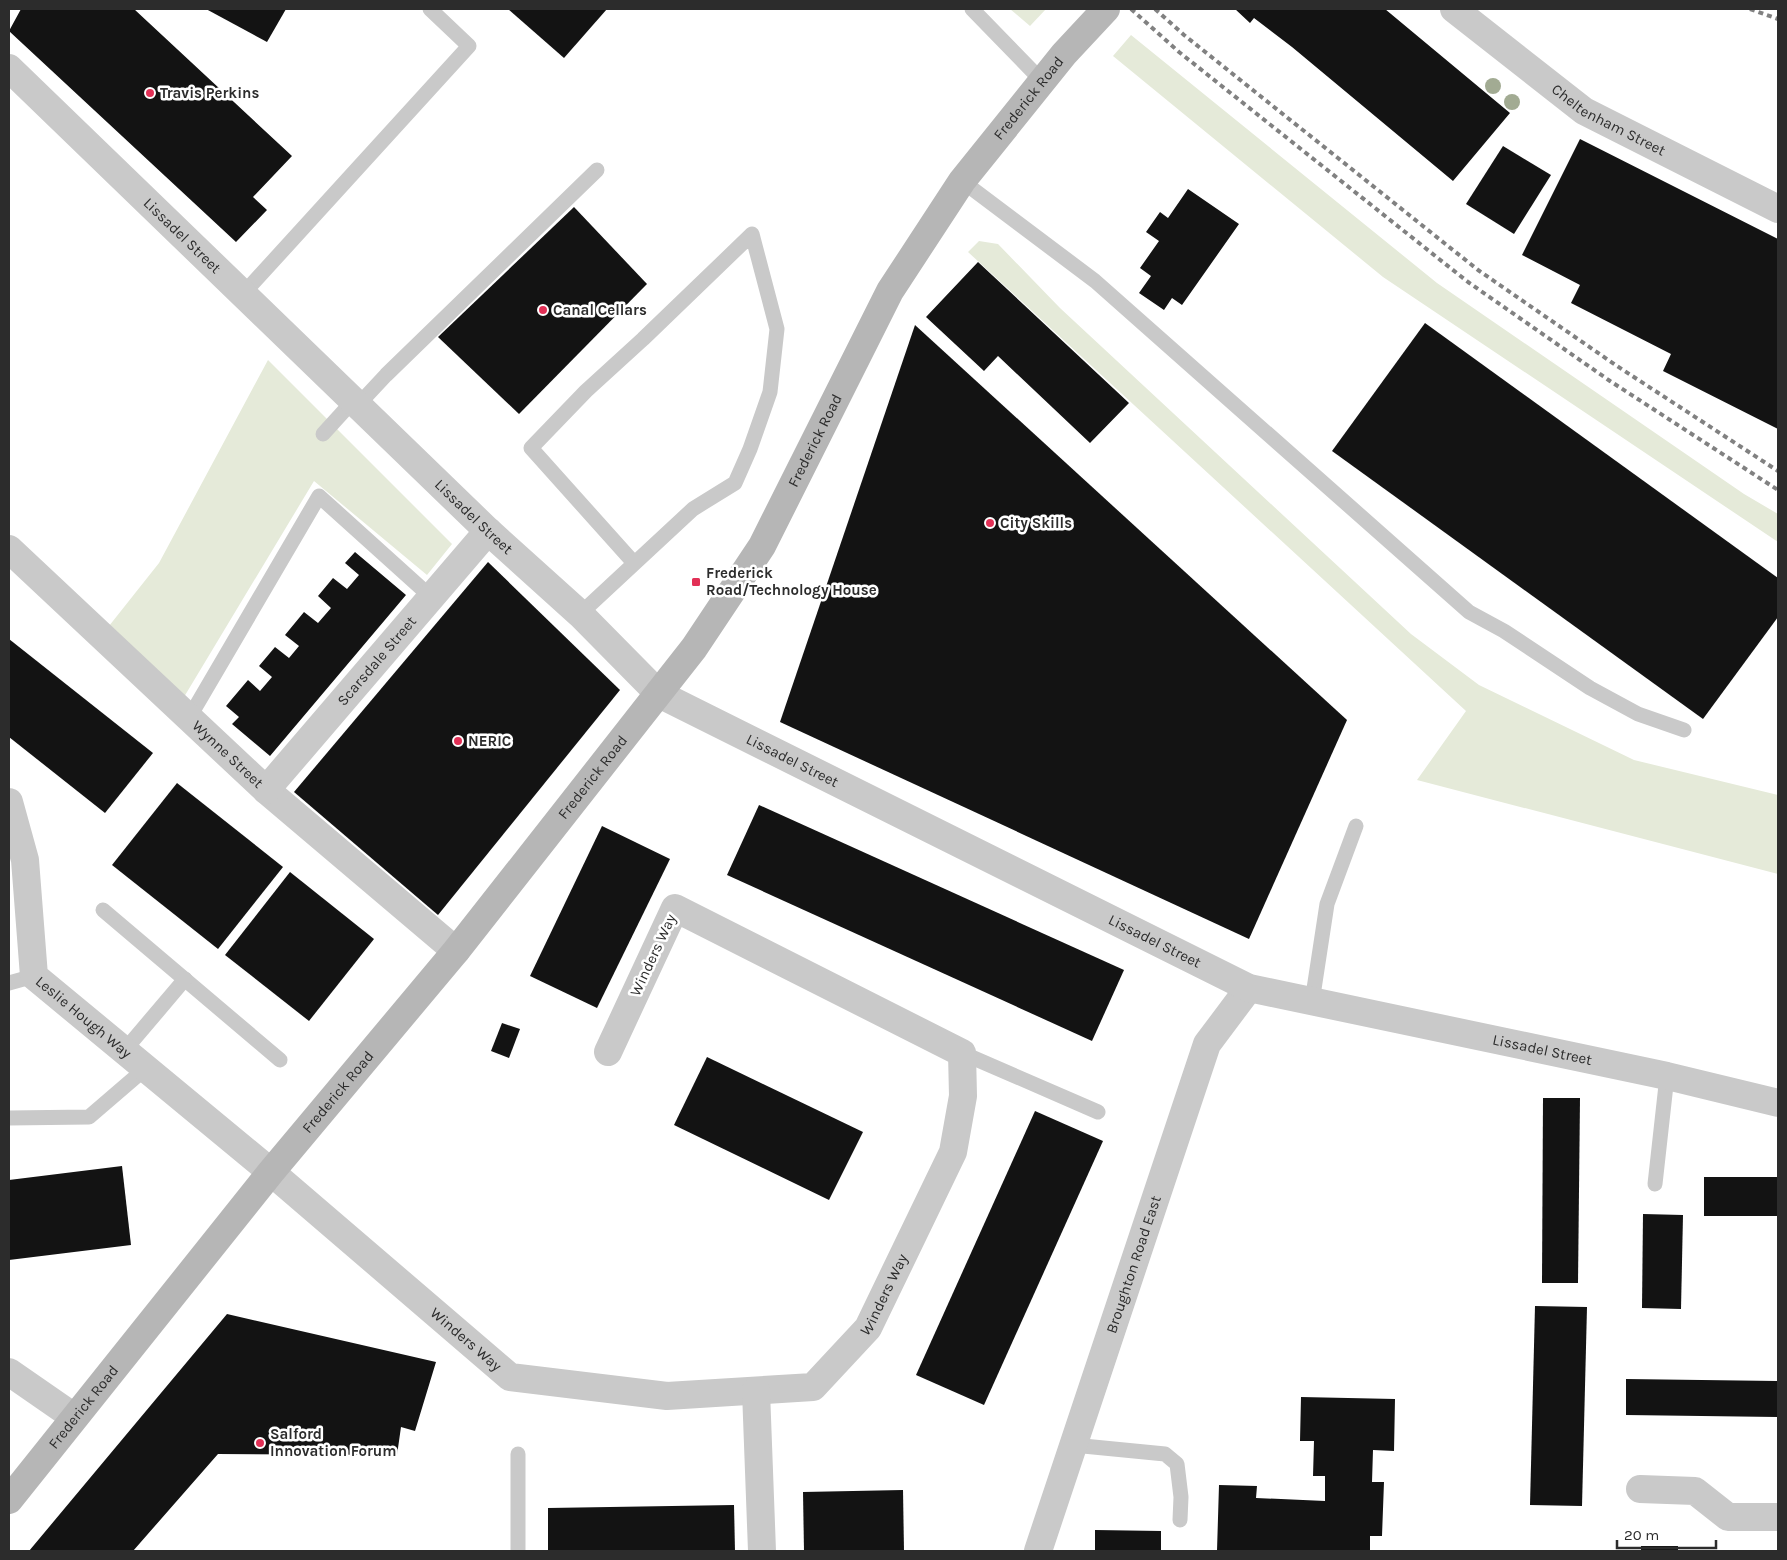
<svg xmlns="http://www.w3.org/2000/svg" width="1787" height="1560" font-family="Karla,sans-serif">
<rect width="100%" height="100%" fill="#fff"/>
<g fill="#e5ead9">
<path d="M1010,9H1046L1030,26Z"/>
<path d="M1131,35L1437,283L1744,494L1778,514V542L1383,277L1113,56Z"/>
<path d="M979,241L998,244L1060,308L1411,634L1479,685L1634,760L1778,795V874L1417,780L1466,711L968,252Z"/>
<path d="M268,360L452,544L427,575L314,481L184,697L109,626L159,563Z"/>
</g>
<g fill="#131313">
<path d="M21,9H134L292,156L253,197L267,210L236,242L9,31Z"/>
<path d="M206,9H286L267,42Z"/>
<path d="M508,9H607L564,58Z"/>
<path d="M1235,9H1385L1510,113L1453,181L1292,47L1254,18L1250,23Z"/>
<path d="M1580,139L1778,239V429L1663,371L1671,354L1571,303L1580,285L1522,255Z"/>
<path d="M1503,146L1551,175L1514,234L1466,204Z"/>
<path d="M1188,189L1239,224L1182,305L1172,298L1164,310L1139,293L1151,276L1140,268L1159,241L1146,232L1160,212L1168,218Z"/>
<path d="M574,207L647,284L519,414L438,337Z"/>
<path d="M978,262L1129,403L1090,443L998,356L984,371L926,317Z"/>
<path d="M1425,323L1778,578V617L1703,719L1332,451Z"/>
<path d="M915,325L1347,720L1249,939L780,722Z"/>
<path d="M355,552L406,595L270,756L232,724L239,717L226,706L248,680L260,691L272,677L259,666L275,647L289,658L299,646L285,635L304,612L318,623L331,608L318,596L333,578L347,589L359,575L345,563Z"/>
<path d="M488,562L620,690L438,915L294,792Z"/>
<path d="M9,639L153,753L105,813L9,737Z"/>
<path d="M177,783L283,867L218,949L112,865Z"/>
<path d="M759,805L1124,970L1092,1041L727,875Z"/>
<path d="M602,826L670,859L597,1008L530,976Z"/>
<path d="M290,872L374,939L309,1021L225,955Z"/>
<path d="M502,1023L520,1029L509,1058L491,1051Z"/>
<path d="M707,1057L863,1132L829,1200L674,1125Z"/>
<path d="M1543,1098H1580L1578,1283H1542Z"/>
<path d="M1035,1111L1103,1141L984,1405L916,1375Z"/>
<path d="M122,1166L131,1245L9,1260V1180Z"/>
<rect x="1704" y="1177" width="74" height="39"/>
<path d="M1643,1214L1683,1215L1681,1309L1642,1308Z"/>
<path d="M1535,1306L1587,1307L1582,1506L1530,1505Z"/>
<path d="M227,1314L436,1362L415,1431L401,1427L397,1455L218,1454L133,1551H29Z"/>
<path d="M1626,1379L1777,1381V1417L1626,1415Z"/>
<path d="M1301,1397L1395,1399L1394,1451L1373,1450L1372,1482H1384L1382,1536H1370V1551H1217L1219,1485L1257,1486L1256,1498L1325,1501V1476H1313L1314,1441H1300Z"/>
<path d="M903,1490L904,1551H804L803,1492Z"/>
<path d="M734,1505L735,1551H548V1508Z"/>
<path d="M1095,1530L1161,1531V1551H1095Z"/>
<rect x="1641" y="1546" width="37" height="5"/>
</g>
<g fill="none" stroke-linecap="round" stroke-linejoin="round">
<g stroke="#c9c9c9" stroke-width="15">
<path d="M972,9L1042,81"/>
<path d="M962,181L1095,281L1469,612L1504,631L1590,688L1638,714L1684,730"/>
<path d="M243,294L469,46L430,9"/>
<path d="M358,405L386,375L597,170"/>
<path d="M323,434L353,401"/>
<path d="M580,614L693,509L735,483L750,449L770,392L777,329L752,234L643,339L586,391L531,448L634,563"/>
<path d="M189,718L319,496L431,597"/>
<path d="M103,910L280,1060"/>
<path d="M9,983L34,976"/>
<path d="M1312,1002L1327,904L1356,826"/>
<path d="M124,1051L185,979"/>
<path d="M962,1053L1098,1112"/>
<path d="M9,1118L89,1117L146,1068"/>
<path d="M1655,1184L1667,1076"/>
<path d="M1073,1445L1165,1454L1177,1464L1181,1497L1180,1520"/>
<path d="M518,1454V1551"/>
</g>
<g stroke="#c9c9c9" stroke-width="28">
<path id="s1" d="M1454,9L1584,111L1778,209"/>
<path id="s2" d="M9,68L488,531L580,614L659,694"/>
<path id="s3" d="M9,549L266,790L456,951"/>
<path id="s4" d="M266,790L488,531"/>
<path id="s5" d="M9,802L25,860L34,976L271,1172L510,1377L667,1396L813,1387L868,1328L953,1152L963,1096L962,1053L675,908L608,1052"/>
<path d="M9,1372L74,1417"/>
<path d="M756,1391L762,1551"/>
<path d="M1640,1489L1695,1491L1728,1517H1778"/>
<path id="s6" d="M1038,1551L1207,1044L1249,988"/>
</g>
<path stroke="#c9c9c9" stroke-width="28" id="s7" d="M659,694L1249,988L1667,1076L1778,1103"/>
<path stroke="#b6b6b6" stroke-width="28" id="s8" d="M9,1500L271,1172L456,951L694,648L762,546L890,291L962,181L1064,54L1106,9"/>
<g stroke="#818181" stroke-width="4" stroke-dasharray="5 4" stroke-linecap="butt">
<path d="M1131,9L1179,52L1468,282L1610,381L1778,490"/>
<path d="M1155,9L1184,35L1478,270L1617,366L1778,471"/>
<path d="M1750,9L1778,19"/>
</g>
</g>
<g fill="#a2ab93">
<circle cx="1493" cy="86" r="8"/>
<circle cx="1512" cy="102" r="8"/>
</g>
<g fill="#e23056" stroke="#fff" stroke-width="2">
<circle cx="150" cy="93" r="5"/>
<circle cx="543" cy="310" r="5"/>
<circle cx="990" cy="523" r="5"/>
<rect x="691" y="577" width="10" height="10" rx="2.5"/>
<circle cx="458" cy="741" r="5"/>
<circle cx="260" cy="1443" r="5"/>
</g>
<g text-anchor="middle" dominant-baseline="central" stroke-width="5" stroke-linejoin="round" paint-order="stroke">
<g font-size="15" font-weight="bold" fill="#2c2c2c" stroke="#fff" text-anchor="start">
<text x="160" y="93">Travis Perkins</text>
<text x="553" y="310">Canal Cellars</text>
<text x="1000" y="523">City Skills</text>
<text x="706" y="573">Frederick<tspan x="706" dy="17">Road/Technology House</tspan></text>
<text x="468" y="741">NERIC</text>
<text x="270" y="1434">Salford<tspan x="270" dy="17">Innovation Forum</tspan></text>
</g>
<g font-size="15" fill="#2c2c2c" stroke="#fff">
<text stroke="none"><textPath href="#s8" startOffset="1739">Frederick Road</textPath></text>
<text stroke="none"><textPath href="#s1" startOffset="191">Cheltenham Street</textPath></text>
<text stroke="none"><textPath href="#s2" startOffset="241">Lissadel Street</textPath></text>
<text stroke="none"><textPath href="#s8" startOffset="1334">Frederick Road</textPath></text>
<text stroke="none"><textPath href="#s2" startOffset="646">Lissadel Street</textPath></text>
<text stroke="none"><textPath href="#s4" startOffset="170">Scarsdale Street</textPath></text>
<text stroke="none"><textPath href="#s3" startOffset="300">Wynne Street</textPath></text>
<text stroke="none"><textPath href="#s7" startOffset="149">Lissadel Street</textPath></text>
<text stroke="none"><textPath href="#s8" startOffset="929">Frederick Road</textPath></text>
<text stroke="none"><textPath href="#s7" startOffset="554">Lissadel Street</textPath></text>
<text transform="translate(653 955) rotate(-65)">Winders Way</text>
<text stroke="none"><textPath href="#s5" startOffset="241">Leslie Hough Way</textPath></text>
<text stroke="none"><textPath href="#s7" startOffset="959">Lissadel Street</textPath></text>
<text stroke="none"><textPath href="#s8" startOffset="524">Frederick Road</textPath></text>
<text stroke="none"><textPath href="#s6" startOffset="302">Broughton Road East</textPath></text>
<text stroke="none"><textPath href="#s5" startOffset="1221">Winders Way</textPath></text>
<text stroke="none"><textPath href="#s5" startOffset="741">Winders Way</textPath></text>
<text stroke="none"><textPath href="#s8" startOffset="119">Frederick Road</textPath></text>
</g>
</g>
<rect width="1787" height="1560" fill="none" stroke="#2c2c2c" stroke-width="20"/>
<path d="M1617 1540v8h99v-8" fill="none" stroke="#2c2c2c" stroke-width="2.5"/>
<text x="1624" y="1540" font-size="15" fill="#2c2c2c" stroke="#ffffff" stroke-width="4" paint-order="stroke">20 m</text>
</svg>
